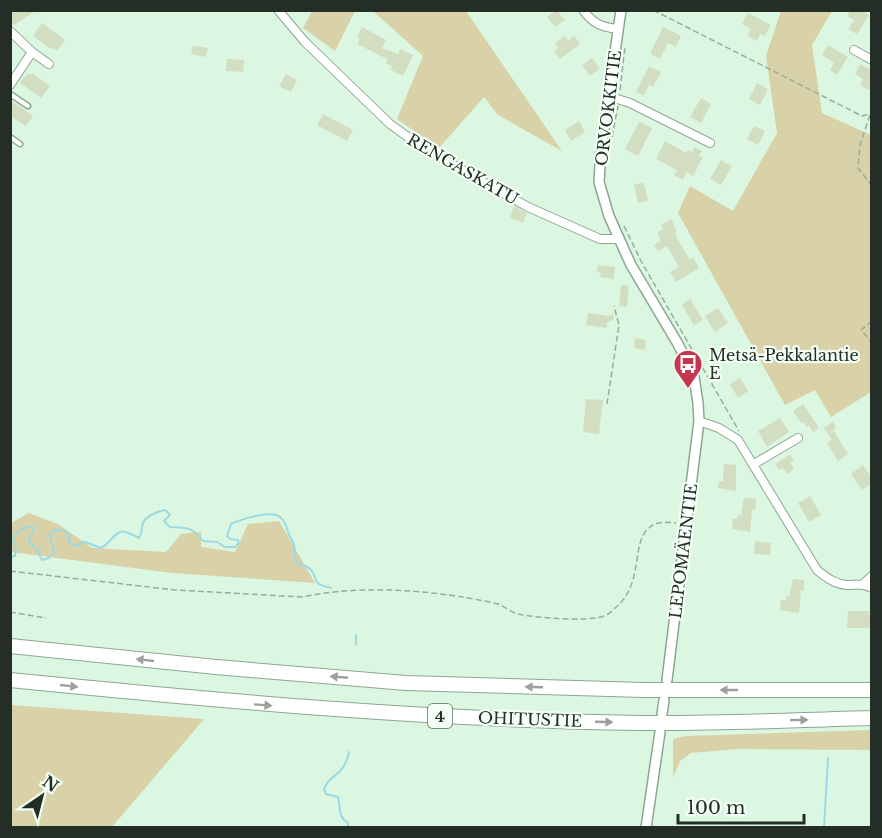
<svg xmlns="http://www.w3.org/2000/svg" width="882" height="838" font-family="'Libre Baskerville',serif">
<rect width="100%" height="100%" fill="#dcf7e1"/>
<g fill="#d9d1a8">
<path d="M312,11H355L335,51L303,28Z"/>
<path d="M373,11H466L562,151L498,115L484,97L439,148L397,119L423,56Z"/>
<path d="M781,11H832L812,45L822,113L871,135V392L831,417L815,390L785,405L678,213L690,186L733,211L777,133L766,56Z"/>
<path d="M29,513L58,524L92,548L166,552L181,534L201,532V547L235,552L248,524L279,521L315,583L172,573L11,552V523Z"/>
<path d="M10,705H11L204,719L112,827H11Z"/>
<path d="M871,730V750L737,749L691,753L680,761L673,778V739L685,736Z"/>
</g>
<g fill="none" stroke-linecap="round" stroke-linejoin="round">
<g stroke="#9bdae2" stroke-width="2">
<path d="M10,557L15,556L16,548L13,538C19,530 22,527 32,527L34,531L29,538L30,543L37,550L42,560L49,558L54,553L50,535L55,530L64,531L69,535V542L74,546L85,542L101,548C110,544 116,529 125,532C130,533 135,536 139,538C143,532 141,529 143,523C146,516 158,511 165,510L170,515L164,521L170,527C187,528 191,526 203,541L217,542L225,547H235L239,543L238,540L230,539L227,536L231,524C241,519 273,509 281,518C286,522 287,529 289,535C296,547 295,548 295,561C299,564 305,565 309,568C321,579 308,583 331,588"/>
<path d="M356,644V635"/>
<path d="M348,828V823C337,816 341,807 338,797L326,794L324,789C330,772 343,779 349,752"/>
<path d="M382,828H384"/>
<path d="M824,828L828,758"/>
</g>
</g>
<g fill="#d2ddc1">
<path d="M10,10H37L14,25L10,19Z"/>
<path d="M556,10L565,20L555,27L547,17Z"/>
<path d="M851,10H861L869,15L857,34L848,29L854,20L847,16Z"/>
<path d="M748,13L771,25L765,36L760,34L757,41L747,36L751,29L742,24Z"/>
<path d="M42,23L65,40L57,51L52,47L51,49L33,36Z"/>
<path d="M362,27L386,40L382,48L398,54L400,49L413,55L403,76L391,70L392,66L386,63L387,59L357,44L360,39L357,37Z"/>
<path d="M663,27L681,36L676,47L668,43L660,59L650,54Z"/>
<path d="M565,36L568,41L574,36L580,44L560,59L554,51L558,48L555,43Z"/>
<path d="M828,45L848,57L837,75L830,70L834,63L822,55Z"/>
<path d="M193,46L208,48L206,57L191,54Z"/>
<path d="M592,58L600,69L590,76L582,65Z"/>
<path d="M227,59L244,60L243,72L226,71Z"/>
<path d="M860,64L872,70V84L868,90L860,85L863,79L855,74Z"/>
<path d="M649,66L661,72L653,87L649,85L644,95L636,92Z"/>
<path d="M28,73L31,75L32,73L50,86L41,98L20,83Z"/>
<path d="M286,74L297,80L291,92L279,86Z"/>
<path d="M757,83L768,89L760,105L749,99Z"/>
<path d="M701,98L711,104L701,123L690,117Z"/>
<path d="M13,102L33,116L26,126L10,116V105Z"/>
<path d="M323,114L353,130L347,141L317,125Z"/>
<path d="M579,121L585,132L571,141L565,130Z"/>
<path d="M639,122L652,128L638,156L625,149Z"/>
<path d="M754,126L765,131L758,145L747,139Z"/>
<path d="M665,141L686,153L688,150L692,152L695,147L702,151L699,156L703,157L693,176L687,172L683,180L674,175L677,170L656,159Z"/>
<path d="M721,160L732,166L721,185L710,179Z"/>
<path d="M644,183L648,201L638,203L634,184Z"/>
<path d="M514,206L527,213L523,223L510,218Z"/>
<path d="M671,219L677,231L675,232L678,240L690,260L693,258L699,268L676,282L670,272L679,267L667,246L658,251L654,245L661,241L657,233L663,229L661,225Z"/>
<path d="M598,265L615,267L614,279L600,277L601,273L597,272Z"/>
<path d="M621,285L629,286L627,307L619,306Z"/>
<path d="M690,299L703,320L694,325L682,305Z"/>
<path d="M718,308L728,323L715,332L705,316Z"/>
<path d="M588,313L608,316L613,314L614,319L607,323V328L586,325Z"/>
<path d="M635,338L646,340L645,350L634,348Z"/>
<path d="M740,378L748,391L738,398L730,384Z"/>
<path d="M586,399L603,400L599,434L583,432Z"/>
<path d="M803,404L819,428L813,432L809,426L807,427L803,422L801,423L793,411Z"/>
<path d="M780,418L789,432L767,447L758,431Z"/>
<path d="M833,422L836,428L833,430L848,454L838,461L827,443L832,440L824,428Z"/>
<path d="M790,455L794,461L790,463L794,469L787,474L783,468L779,470L775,464Z"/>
<path d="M724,464L736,465V491L718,488L719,481H723Z"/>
<path d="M863,465L872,478V483L862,490L851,474Z"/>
<path d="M810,496L821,515L809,522L798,503Z"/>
<path d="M744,498L756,499L755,510H752L750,532L732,529L733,519H737L738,515H741Z"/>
<path d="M755,541L771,543L770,555L754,554Z"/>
<path d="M793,579L804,580V591H801L799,613L780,610L781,600H786V596H789Z"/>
<path d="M848,611H869V615H872V628H847Z"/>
</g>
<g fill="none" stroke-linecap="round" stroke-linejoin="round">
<g stroke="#8da692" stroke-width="7">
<g id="service">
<path d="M10,94L28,106"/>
<path d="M10,137L20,144"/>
</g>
</g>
<g stroke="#8da692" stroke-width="10">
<g id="minor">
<path d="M278,10L305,42L390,124L420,146L528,207L600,239H619"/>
<path d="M583,10C593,24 602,27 618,29"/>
<path d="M10,31L32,52L49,64"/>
<path d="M854,50L872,60"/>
<path d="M10,85L32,52"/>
<path d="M608,96L630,103L710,143"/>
<path d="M699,421L719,428L738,440L817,570C826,577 834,584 847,585C857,585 862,583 872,588"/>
<path d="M754,464L798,438"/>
<path d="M863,584L872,576"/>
</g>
</g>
<g stroke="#8da692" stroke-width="12">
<g id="tertiary">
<path d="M621,10L601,150L599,182L609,216L631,265L678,344L694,377L698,403L699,421L667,680"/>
<path d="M662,714L664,700"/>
<path d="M646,828L660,732"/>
</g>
</g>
<g stroke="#8da692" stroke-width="16">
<g id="motorway">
<path d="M10,646L216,667L406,683L643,690H872"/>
<path d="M10,680C220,701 429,720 640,723C717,724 794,720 872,718"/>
</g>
</g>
<g stroke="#98ad9c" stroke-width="1.5" stroke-dasharray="6 3" stroke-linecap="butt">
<path d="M653,10L862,116L872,113"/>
<path d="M620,90L625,47"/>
<path d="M870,115L860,145L858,168L872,186"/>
<path d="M612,137L618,106"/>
<path d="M624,226L641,261L739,431"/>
<path d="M872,321L861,330L870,340L872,349"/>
<path d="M607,404L619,325L614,306"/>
<path d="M10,571L175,590L303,597C354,586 411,589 462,597C473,599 486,601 498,604C505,607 511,612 518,614C536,618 588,622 604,616C608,615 612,611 615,608C645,584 630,542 650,527C657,521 667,522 676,523"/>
<path d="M10,612L46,618"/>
</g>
<use href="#service" stroke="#fff" stroke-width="4"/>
<use href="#minor" stroke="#fff" stroke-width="8"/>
<use href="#tertiary" stroke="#fff" stroke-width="9"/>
<use href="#motorway" stroke="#fff" stroke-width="14"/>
</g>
<defs><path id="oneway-solid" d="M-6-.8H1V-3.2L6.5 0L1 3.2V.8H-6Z" transform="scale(1.5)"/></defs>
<g fill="#9ca19d">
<use href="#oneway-solid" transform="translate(145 660) rotate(-174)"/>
<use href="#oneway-solid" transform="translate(339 677) rotate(-175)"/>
<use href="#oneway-solid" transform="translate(69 686) rotate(6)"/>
<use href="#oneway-solid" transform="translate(534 687) rotate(-178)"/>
<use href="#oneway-solid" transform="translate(729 690) rotate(180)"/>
<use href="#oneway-solid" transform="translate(263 705) rotate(4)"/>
<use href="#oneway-solid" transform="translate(799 720) rotate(-1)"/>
<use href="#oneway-solid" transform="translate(604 722) rotate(2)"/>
</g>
<defs>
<g id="bus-pin" transform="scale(1.5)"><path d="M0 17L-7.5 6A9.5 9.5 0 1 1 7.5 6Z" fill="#c73650" stroke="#f4fff6"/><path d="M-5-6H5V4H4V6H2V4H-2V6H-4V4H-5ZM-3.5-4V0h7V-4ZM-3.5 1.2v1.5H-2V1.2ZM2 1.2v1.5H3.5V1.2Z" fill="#fff"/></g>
</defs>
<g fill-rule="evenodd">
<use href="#bus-pin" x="688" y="364"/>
</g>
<g text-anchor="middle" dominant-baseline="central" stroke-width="4.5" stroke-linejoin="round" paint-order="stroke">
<rect fill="#f4fff6" stroke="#626d64" stroke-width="1.5" x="428" y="704" width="24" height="24" rx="4.5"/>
<g font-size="15" font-weight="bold" fill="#242e26">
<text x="440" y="716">4</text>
</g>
<g font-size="16" fill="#242e26" stroke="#f4fff6">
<text transform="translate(608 108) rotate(-83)">ORVOKKITIE</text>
<text transform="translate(463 169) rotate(30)">RENGASKATU</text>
<text transform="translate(683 551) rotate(-83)">LEPOMÄENTIE</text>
<text transform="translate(530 719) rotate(2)">OHITUSTIE</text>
</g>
<g font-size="16" fill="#242e26" stroke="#f4fff6" text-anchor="start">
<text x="709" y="355">Metsä-Pekkalantie<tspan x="709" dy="18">E</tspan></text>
</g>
</g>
<rect width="882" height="838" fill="none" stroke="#242e26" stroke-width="24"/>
<g transform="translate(42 796) rotate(35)" stroke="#f4fff6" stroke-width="4.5" paint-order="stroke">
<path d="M0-4.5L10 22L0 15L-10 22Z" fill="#242e26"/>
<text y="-9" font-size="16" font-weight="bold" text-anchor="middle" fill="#242e26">N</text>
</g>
<path d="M678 814v9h126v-9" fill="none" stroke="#242e26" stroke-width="3"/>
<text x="687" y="814" font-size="18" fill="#242e26" stroke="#f4fff6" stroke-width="4.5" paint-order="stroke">100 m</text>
</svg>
